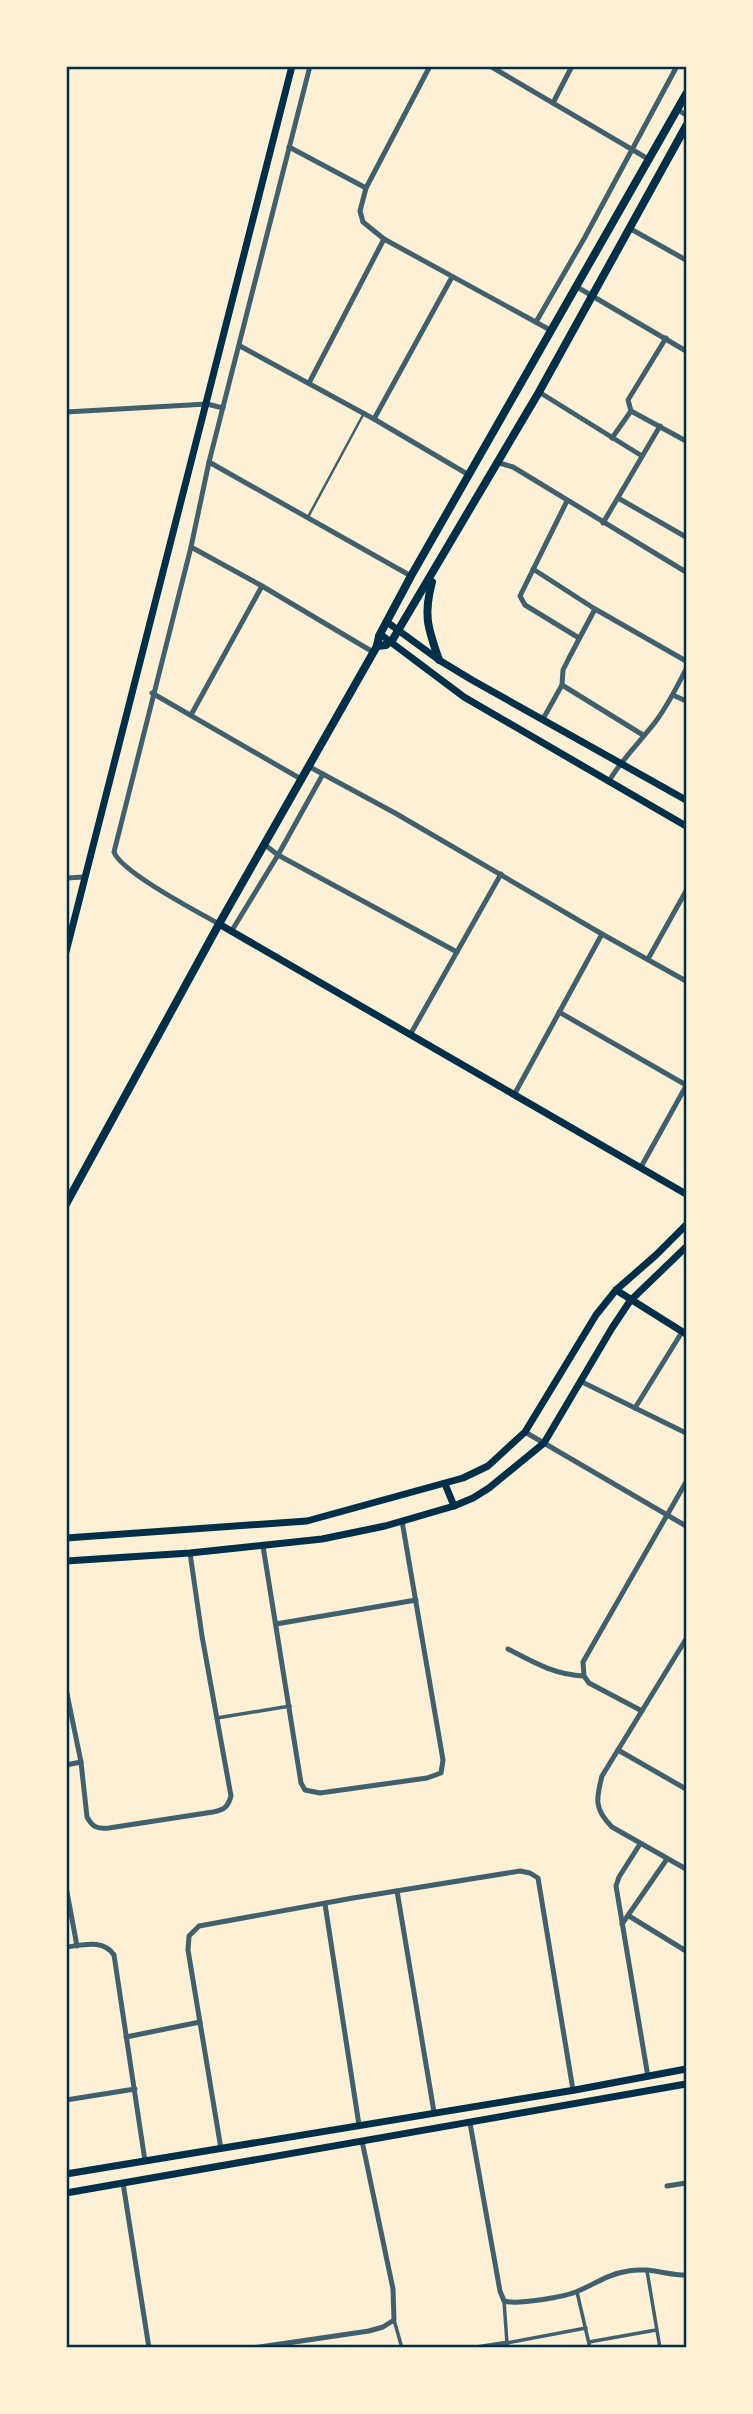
<svg xmlns="http://www.w3.org/2000/svg" width="753" height="2414" font-family="'Work Sans',sans-serif">
<rect width="100%" height="100%" fill="#fdf0d5"/>
<g fill="none" stroke-linecap="round" stroke-linejoin="round">
<path stroke="#3f606c" stroke-width="2.5" d="M308,517L363,415"/>
<g stroke="#3f606c" stroke-width="3.5">
<path d="M217,1718L290,1706"/>
<path d="M647,2271L660,2348"/>
<path d="M577,2292L590,2348"/>
<path d="M504,2301L507,2343L586,2328"/>
<path d="M394,2320L402,2348"/>
<path d="M589,2342L656,2330"/>
</g>
<g stroke="#3f606c" stroke-width="5">
<path d="M430,66L366,188L360,211L363,222L384,239L552,331"/>
<path d="M490,66L650,160"/>
<path d="M553,103L572,66"/>
<path d="M678,110L686,115"/>
<path d="M289,147L366,188"/>
<path d="M629,228L686,260"/>
<path d="M577,287L686,351"/>
<path d="M536,322L585,237L677,66"/>
<path d="M240,346L374,419L469,475"/>
<path d="M309,383L384,239"/>
<path d="M539,392L642,456"/>
<path d="M631,411L686,441"/>
<path d="M66,412L207,404L223,408"/>
<path d="M374,419L452,277"/>
<path d="M612,438L631,411L628,400L666,338"/>
<path d="M209,462L411,576"/>
<path d="M496,462L513,467L686,572"/>
<path d="M618,498L686,537"/>
<path d="M567,501L520,596L525,605L579,638"/>
<path d="M603,523L660,426"/>
<path d="M191,547L262,586L373,652"/>
<path d="M533,569L595,609L686,661"/>
<path d="M562,685L643,735"/>
<path d="M152,693L301,779"/>
<path d="M673,695L686,701"/>
<path d="M191,715L262,586"/>
<path d="M543,719L562,685L563,670L569,658L595,609"/>
<path d="M308,766L395,813L602,934"/>
<path d="M609,781C622,759 640,742 656,721C668,705 677,687 686,669"/>
<path d="M265,845L278,855L457,952"/>
<path d="M66,878L84,877"/>
<path d="M219,924C198,912 121,872 114,852L191,547L209,462L310,66"/>
<path d="M231,932L278,855L323,774"/>
<path d="M648,959L686,891"/>
<path d="M559,1012L686,1085"/>
<path d="M410,1035L501,874"/>
<path d="M514,1095L602,934L686,981"/>
<path d="M641,1167L686,1086"/>
<path d="M580,1381L686,1433"/>
<path d="M635,1408L682,1332"/>
<path d="M525,1432L686,1526"/>
<path d="M263,1546L301,1783L305,1790L320,1793L427,1778L441,1773L443,1760L402,1521"/>
<path d="M276,1624L416,1600"/>
<path d="M686,1639L602,1776C596,1799 594,1809 612,1827L686,1869"/>
<path d="M508,1649C533,1662 555,1675 584,1676"/>
<path d="M66,1689L81,1762L87,1817C93,1828 98,1829 109,1828L213,1812C224,1810 228,1807 231,1796L202,1636L190,1553"/>
<path d="M642,1711L589,1683L584,1676L583,1662L686,1482"/>
<path d="M618,1750L686,1789"/>
<path d="M66,1765L81,1762"/>
<path d="M640,1844L619,1877L616,1886L648,2077"/>
<path d="M66,1887L77,1946"/>
<path d="M397,1891L434,2112"/>
<path d="M325,1904L359,2125"/>
<path d="M629,1916L686,1951"/>
<path d="M622,1924L667,1859"/>
<path d="M66,1947C84,1945 103,1939 114,1955L145,2161"/>
<path d="M126,2037L200,2022"/>
<path d="M66,2100L135,2089"/>
<path d="M470,2123L500,2291L504,2301C517,2305 565,2297 578,2291C595,2284 608,2274 628,2271C649,2267 666,2275 686,2275"/>
<path d="M221,2149L188,1950L189,1936L199,1926L353,1898L520,1871L530,1873L538,1878L573,2090"/>
<path d="M123,2183L149,2348"/>
<path d="M667,2186L686,2183"/>
<path d="M253,2348L369,2331L383,2327L394,2320L393,2289L362,2141"/>
<path d="M475,2348L507,2343"/>
</g>
<g stroke="#003049" stroke-width="7">
<path d="M387,622L439,660L472,680L686,800"/>
<path d="M380,634L464,697L686,826"/>
<path d="M219,924L686,1194"/>
<path d="M66,952L292,66"/>
<path d="M616,1290L686,1334"/>
<path d="M445,1484L454,1506"/>
<path d="M66,1538L307,1521L463,1478L488,1466L525,1432L596,1315L616,1290L656,1255L686,1225"/>
<path d="M66,1561L190,1553L322,1539L385,1526L454,1506L473,1498L489,1488L544,1443L612,1328L630,1301L686,1247"/>
<path d="M66,2174L575,2090L686,2069"/>
<path d="M66,2193L686,2084"/>
</g>
<g stroke="#003049" stroke-width="8">
<path d="M432,582C423,616 428,628 439,660"/>
<path d="M377,646L386,645L393,639L539,392L686,126"/>
<path d="M66,1204L219,924L377,646L379,636L411,576L686,94"/>
</g>
</g>
<rect width="753" height="2414" fill="none" stroke="#fdf0d5" stroke-width="136"/>
<rect x="68" y="68" width="617" height="2278" fill="none" stroke="#003049" stroke-width="2.5"/>
</svg>
